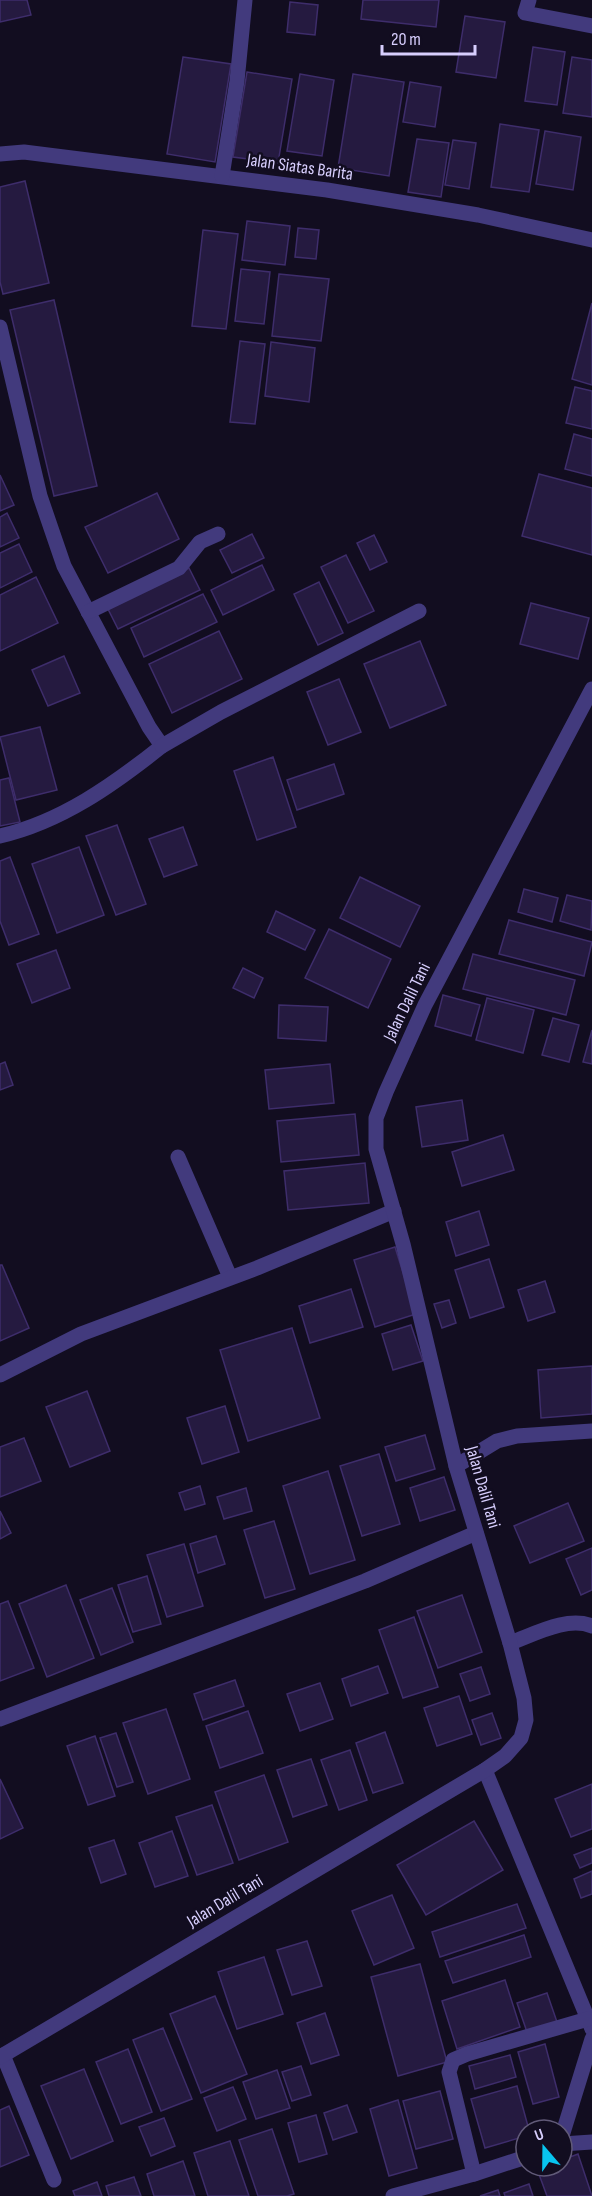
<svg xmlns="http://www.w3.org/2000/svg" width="592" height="2196" font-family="'Sofia Sans Condensed',sans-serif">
<rect width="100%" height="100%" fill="#120d20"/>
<g fill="#251a40" stroke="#3e2d6b" stroke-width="1.5">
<path d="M0,0H27L31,15L0,22Z"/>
<path d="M363,0H439L436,27L361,19Z"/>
<path d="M290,2L318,5L315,35L287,32Z"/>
<path d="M465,16L505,22L496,78L456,72Z"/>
<path d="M533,47L565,52L557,105L525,101Z"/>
<path d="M183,57L231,64L215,162L167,154Z"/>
<path d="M572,57L592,60V117L563,113Z"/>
<path d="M247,72L292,79L278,163L233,157Z"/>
<path d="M300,74L334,80L322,156L287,151Z"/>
<path d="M353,74L404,82L389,176L338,168Z"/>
<path d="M410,82L441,87L435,127L403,122Z"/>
<path d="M500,124L539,130L529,192L491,187Z"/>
<path d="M545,131L581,137L573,190L536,184Z"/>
<path d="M417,139L449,143L441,197L408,192Z"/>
<path d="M453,140L476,143L469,189L445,185Z"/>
<path d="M25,181L49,283L3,294L0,282V187Z"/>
<path d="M247,221L290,226L285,265L242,260Z"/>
<path d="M298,228L319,230L316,259L295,257Z"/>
<path d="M203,230L238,234L226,329L192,326Z"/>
<path d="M241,269L270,272L264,324L235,321Z"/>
<path d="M279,274L329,279L321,341L272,336Z"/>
<path d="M54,300L97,486L54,496L10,310Z"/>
<path d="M592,303V385L572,379Z"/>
<path d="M240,341L265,344L255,424L230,422Z"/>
<path d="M271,342L315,348L309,402L265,396Z"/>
<path d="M575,387L592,391V429L566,423Z"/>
<path d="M574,434L592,439V476L565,469Z"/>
<path d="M539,474L592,488V555L522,536Z"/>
<path d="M0,475L14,505L0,511Z"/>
<path d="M157,493L179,539L108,573L85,527Z"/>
<path d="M7,513L19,538L0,547V517Z"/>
<path d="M252,534L264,558L232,573L220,550Z"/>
<path d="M374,535L387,562L370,570L357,543Z"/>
<path d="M19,544L32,572L0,588V553Z"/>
<path d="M346,555L374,611L348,623L321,567Z"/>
<path d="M262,565L274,590L223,615L211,590Z"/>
<path d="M189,568L200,590L118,629L107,607Z"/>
<path d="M36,577L58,623L0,651V595Z"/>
<path d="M319,582L343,633L318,645L294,594Z"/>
<path d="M203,594L217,622L144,657L131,628Z"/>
<path d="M531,603L589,618L578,659L520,644Z"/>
<path d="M219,631L242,679L172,713L149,664Z"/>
<path d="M420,641L446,705L390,728L364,664Z"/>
<path d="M64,656L80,693L48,706L32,670Z"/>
<path d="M339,679L361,732L328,745L307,692Z"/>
<path d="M40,727L57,790L16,800L0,737Z"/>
<path d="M273,757L296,827L257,840L234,771Z"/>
<path d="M334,764L344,794L297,810L287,780Z"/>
<path d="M9,778L20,822L0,826V780Z"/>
<path d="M117,825L146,904L116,915L86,836Z"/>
<path d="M183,827L197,865L164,877L149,839Z"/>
<path d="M79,847L104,915L57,933L32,864Z"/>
<path d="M10,857L39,934L9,945L0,921V861Z"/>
<path d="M360,877L420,906L400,947L340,918Z"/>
<path d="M524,889L558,898L552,922L518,912Z"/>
<path d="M567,895L592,901L591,930L560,921Z"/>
<path d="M276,911L315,930L305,950L267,932Z"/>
<path d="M509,920L592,942L584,976L499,954Z"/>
<path d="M329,929L391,959L368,1008L305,978Z"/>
<path d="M56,950L70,988L32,1003L17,964Z"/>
<path d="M473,954L575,980L566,1015L463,989Z"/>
<path d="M243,968L263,978L254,998L233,988Z"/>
<path d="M443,995L480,1005L471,1036L435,1026Z"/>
<path d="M487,998L534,1010L523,1053L476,1040Z"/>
<path d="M279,1005L328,1007L326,1041L278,1038Z"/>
<path d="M553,1018L579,1025L569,1062L542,1055Z"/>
<path d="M592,1030V1064L583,1062Z"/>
<path d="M5,1062L13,1085L0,1090V1064Z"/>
<path d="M330,1064L334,1103L269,1109L265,1070Z"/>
<path d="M462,1100L468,1140L422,1147L416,1107Z"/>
<path d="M355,1114L359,1155L281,1162L277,1121Z"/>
<path d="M503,1135L514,1170L462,1186L452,1152Z"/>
<path d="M365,1163L369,1203L288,1210L284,1171Z"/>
<path d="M479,1211L489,1245L456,1256L446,1222Z"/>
<path d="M395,1247L416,1314L375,1327L354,1260Z"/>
<path d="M489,1259L504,1307L470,1318L455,1270Z"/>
<path d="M0,1265H2L29,1328L0,1341Z"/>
<path d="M545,1281L555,1312L528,1321L518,1290Z"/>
<path d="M351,1289L363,1327L310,1343L299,1306Z"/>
<path d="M449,1300L456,1323L442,1328L434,1304Z"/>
<path d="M411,1325L423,1361L393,1370L382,1334Z"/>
<path d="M292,1328L320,1418L248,1441L220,1350Z"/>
<path d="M592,1366V1414L541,1418L538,1370Z"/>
<path d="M87,1391L110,1451L70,1467L46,1407Z"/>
<path d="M225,1406L239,1452L202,1464L187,1418Z"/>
<path d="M425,1435L435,1469L396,1481L385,1447Z"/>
<path d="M24,1438L41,1481L0,1497V1447Z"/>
<path d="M379,1454L400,1524L362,1536L340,1466Z"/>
<path d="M328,1471L355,1560L310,1574L283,1486Z"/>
<path d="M444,1477L455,1510L420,1521L410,1488Z"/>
<path d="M200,1486L205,1504L185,1510L179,1493Z"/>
<path d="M246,1488L252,1511L224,1519L217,1497Z"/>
<path d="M568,1503L584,1541L530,1563L514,1526Z"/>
<path d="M0,1511L11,1533L0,1539Z"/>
<path d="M274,1521L295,1589L265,1598L244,1530Z"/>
<path d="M216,1536L225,1564L198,1573L190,1544Z"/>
<path d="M184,1544L203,1606L167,1617L147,1555Z"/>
<path d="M592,1548V1590L581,1595L566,1559Z"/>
<path d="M147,1576L161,1624L133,1632L118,1585Z"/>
<path d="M66,1585L94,1658L47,1677L19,1604Z"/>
<path d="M112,1588L133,1642L101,1655L80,1600Z"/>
<path d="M462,1595L482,1652L438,1668L417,1611Z"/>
<path d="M8,1601L34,1668L0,1681V1604Z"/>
<path d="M414,1617L438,1687L403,1698L379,1630Z"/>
<path d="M378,1666L388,1693L351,1706L342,1679Z"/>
<path d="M481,1667L490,1694L470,1701L460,1674Z"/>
<path d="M235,1680L244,1706L203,1720L194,1694Z"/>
<path d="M320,1683L333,1719L300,1731L287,1694Z"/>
<path d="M459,1696L472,1734L437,1746L424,1708Z"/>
<path d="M166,1709L190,1779L148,1794L123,1723Z"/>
<path d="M248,1711L263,1753L220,1768L206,1726Z"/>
<path d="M492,1713L501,1738L481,1745L472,1720Z"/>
<path d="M385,1732L403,1783L373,1793L356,1743Z"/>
<path d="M116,1733L133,1782L117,1787L100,1738Z"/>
<path d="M95,1736L115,1796L88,1805L67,1746Z"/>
<path d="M350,1750L367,1800L339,1810L321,1760Z"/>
<path d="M311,1759L327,1805L293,1817L277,1770Z"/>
<path d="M264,1775L288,1842L239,1860L215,1792Z"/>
<path d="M0,1779L23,1828L0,1839Z"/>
<path d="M592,1784V1829L571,1837L555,1799Z"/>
<path d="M212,1805L233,1863L197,1875L176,1817Z"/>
<path d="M474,1821L503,1870L426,1915L397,1865Z"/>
<path d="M172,1831L188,1876L155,1887L139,1843Z"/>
<path d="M114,1840L126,1874L101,1883L89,1848Z"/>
<path d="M592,1848V1863L580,1868L574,1855Z"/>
<path d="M592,1871V1894L581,1898L574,1879Z"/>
<path d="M392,1895L414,1948L374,1965L352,1911Z"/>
<path d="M517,1904L526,1928L440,1957L432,1932Z"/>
<path d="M524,1935L531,1957L453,1983L445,1961Z"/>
<path d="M307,1941L322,1986L292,1995L277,1950Z"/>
<path d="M264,1957L283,2014L237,2029L218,1972Z"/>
<path d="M420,1964L447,2062L398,2076L371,1977Z"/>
<path d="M505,1980L520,2027L457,2049L442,2001Z"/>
<path d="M547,1993L557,2022L527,2032L517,2003Z"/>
<path d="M215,1996L247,2074L201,2093L170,2014Z"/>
<path d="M325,2013L339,2055L311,2064L297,2023Z"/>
<path d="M163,2028L192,2099L161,2111L133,2040Z"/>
<path d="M545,2044L559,2097L533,2104L518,2052Z"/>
<path d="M128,2049L152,2112L121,2124L96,2062Z"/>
<path d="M510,2055L516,2077L475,2089L469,2066Z"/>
<path d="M301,2066L311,2095L292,2101L282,2072Z"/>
<path d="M84,2069L113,2141L71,2159L41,2086Z"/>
<path d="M277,2070L290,2108L256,2119L243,2082Z"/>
<path d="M517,2086L529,2130H526V2136L485,2148L471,2099Z"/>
<path d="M233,2087L246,2119L217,2131L204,2098Z"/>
<path d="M440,2091L453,2139L416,2149L403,2101Z"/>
<path d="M398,2100L417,2168L389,2176L370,2109Z"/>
<path d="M347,2105L357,2132L333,2140L324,2113Z"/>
<path d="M9,2106L29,2155L0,2167V2110Z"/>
<path d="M316,2115L327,2154L299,2162L288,2123Z"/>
<path d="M164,2118L175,2146L151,2156L139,2127Z"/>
<path d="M272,2129L294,2194L287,2196H258L239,2140Z"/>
<path d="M230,2141L249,2196H208L194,2153Z"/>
<path d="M578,2154L592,2196H547L537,2169L544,2166H562V2160Z"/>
<path d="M183,2161L195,2196H154L147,2174Z"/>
<path d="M134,2177L141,2196H109L106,2186Z"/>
<path d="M97,2182L102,2196H75L73,2191Z"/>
<path d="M529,2184L533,2196H505L504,2193Z"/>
<path d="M498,2190L500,2196H480Z"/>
</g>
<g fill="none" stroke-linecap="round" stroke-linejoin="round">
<g stroke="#423a7d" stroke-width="15">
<path d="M529,0L525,13L592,26"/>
<path d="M0,154L24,152L327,190L478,215L592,240"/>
<path d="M222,176L237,81L245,0"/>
<path d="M0,327L40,496L64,566L149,727L162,746C113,785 61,822 0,836"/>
<path d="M88,612L179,568L200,542L218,534"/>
<path d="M162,746L221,712L419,611"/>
<path d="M178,1157L230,1277"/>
<path d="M0,1375L81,1334L257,1268L394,1211"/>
<path d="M456,1466L497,1441L517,1436L592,1431"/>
<path d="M510,1643C535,1634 567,1616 592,1626"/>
<path d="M0,1719L365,1581L476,1533"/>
<path d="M485,1770L592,2029"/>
<path d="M3,2055L54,2180"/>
<path d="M0,2057L485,1770L505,1756L521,1738L526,1720L524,1698L510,1643L456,1466L403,1244L376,1149V1118L386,1092L425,1005L592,689"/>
<path d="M562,2136L592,2039"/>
<path d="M562,2144L592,2142"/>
<path d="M474,2174L449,2072L453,2060L467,2054L588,2019"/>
<path d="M393,2196L474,2174L526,2157"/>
</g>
</g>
<g text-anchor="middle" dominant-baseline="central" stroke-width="5" stroke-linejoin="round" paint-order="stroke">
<g font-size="18" fill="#d7cefd" stroke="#120d20">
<text transform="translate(300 167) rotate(8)">Jalan Siatas Barita</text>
<text transform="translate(407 1002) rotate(-64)">Jalan Dalil Tani</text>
<text transform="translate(483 1487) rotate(74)">Jalan Dalil Tani</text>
<text transform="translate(225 1901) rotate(-31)">Jalan Dalil Tani</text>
</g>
</g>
<g transform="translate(544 2148) rotate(340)"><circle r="28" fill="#120d20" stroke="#615a78" stroke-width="1.5"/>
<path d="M0-4.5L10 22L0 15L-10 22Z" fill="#08c4ef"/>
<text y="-9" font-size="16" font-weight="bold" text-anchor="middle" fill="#d7cefd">U</text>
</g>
<path d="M382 45v9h93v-9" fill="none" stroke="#d7cefd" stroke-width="3"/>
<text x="391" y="45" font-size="18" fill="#d7cefd" stroke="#120d20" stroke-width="4.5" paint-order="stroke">20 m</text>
</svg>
